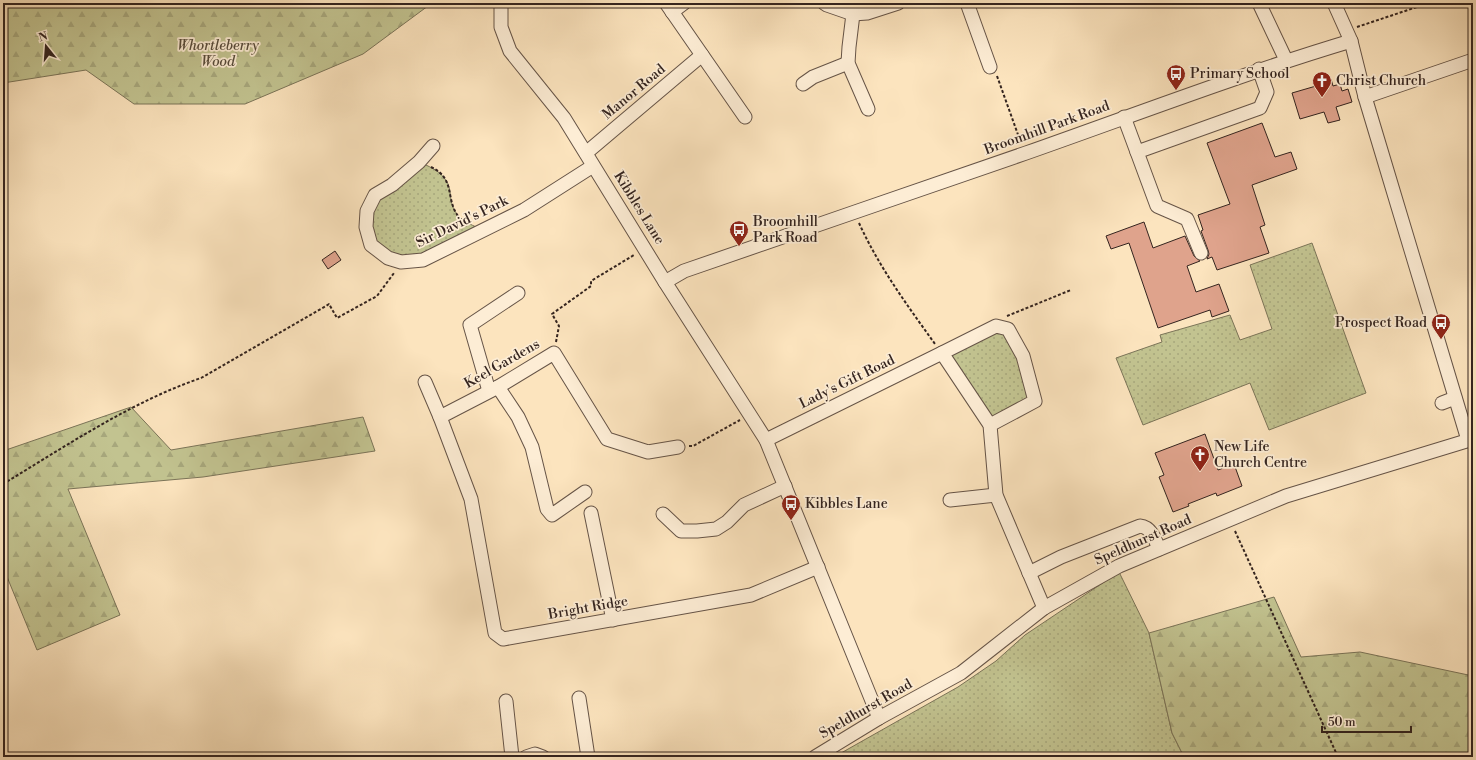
<svg xmlns="http://www.w3.org/2000/svg" width="1476" height="760" font-family="'Libre Bodoni',serif">
<defs>
<pattern id="grass-dots" width="8" height="8" patternUnits="userSpaceOnUse"><rect width="8" height="8" fill="#c2c390"/><path d="M2 2h.1M6 6h.1" fill="none" stroke="#a7a77c" stroke-width="1.8" stroke-linecap="round"/></pattern>
<pattern id="forest-firs" width="22" height="20" patternUnits="userSpaceOnUse"><rect width="22" height="20" fill="#c2c390"/><path d="M5 1l3.5 6h-7zM16 11l3.5 6h-7z" fill="#a7a77c"/></pattern>
</defs>
<rect width="100%" height="100%" fill="#fce4be"/>
<filter id="stains"><feTurbulence type="fractalNoise" baseFrequency=".005" numOctaves="4"/><feColorMatrix values="0 0 0 0 .2 0 0 0 0 .09 0 0 0 0 .02 0 0 0 .5 -.17"/></filter>
<radialGradient id="worn" r=".72"><stop offset=".6" stop-color="#630" stop-opacity="0"/><stop offset="1" stop-color="#630" stop-opacity=".3"/></radialGradient>
<g fill="url(#grass-dots)" stroke="#7b7458">
<path d="M419,162C428,166 439,170 445,179C450,185 450,193 451,200C454,218 468,224 484,230L401,262L371,245L367,211Z"/>
<path d="M1312,243L1366,393L1269,430L1250,383L1143,425L1116,358L1162,342L1160,335L1230,315L1240,340L1272,329L1250,265Z"/>
<path d="M996,326L1008,329L1035,401L990,425L942,353Z"/>
<path d="M1119,572L1149,633L1172,733L1184,757H834L958,687L996,661L1025,635Z"/>
</g>
<g fill="url(#forest-firs)" stroke="#7b7458">
<path d="M3,3H432L363,54L245,104H134L86,70L3,83Z"/>
<path d="M131,407L171,450L363,417L375,451L203,477L68,489L120,615L37,650L3,567V451Z"/>
<path d="M1274,597L1301,657L1360,652L1473,676V757H1184L1172,733L1149,633Z"/>
</g>
<g fill="none" stroke-linecap="round" stroke-linejoin="round">
<path stroke="#75807b" stroke-width="3.5" d="M198,3L235,5L245,3"/>
</g>
<g fill="#dfa38c" stroke="#34241f">
<path d="M1331,79L1333,86L1340,84L1342,91L1348,89L1352,102L1336,107L1340,120L1328,123L1324,112L1300,119L1292,93L1316,86L1315,84Z"/>
<path d="M1262,123L1275,157L1291,152L1297,169L1252,185L1265,225L1260,227L1269,253L1217,270L1212,257L1207,259L1209,254L1208,250L1201,231L1203,230L1198,215L1230,204L1207,143Z"/>
<path d="M1144,222L1153,248L1185,236L1194,256L1200,261L1187,266L1196,292L1219,284L1229,311L1212,317L1210,310L1158,328L1129,243L1111,249L1106,236Z"/>
<path d="M335,251L341,260L328,269L322,260Z"/>
<path d="M1205,434L1218,470L1234,464L1242,486L1217,496L1216,493L1188,504L1189,506L1173,512L1159,477L1164,475L1155,453Z"/>
</g>
<g fill="none" stroke-linecap="round" stroke-linejoin="round">
<g stroke="#665447" stroke-width="15">
<g id="minor">
<path d="M501,3V27L510,51L564,118L665,282L766,440L879,718"/>
<path d="M666,3L745,117"/>
<path d="M824,3L827,5L853,14L867,13L898,3"/>
<path d="M967,3L990,67"/>
<path d="M1259,3L1286,60"/>
<path d="M1334,3L1351,41L1365,97L1468,440"/>
<path d="M672,12L684,3"/>
<path d="M853,14L849,47L848,63L868,109"/>
<path d="M803,84L813,77L848,63"/>
<path d="M1365,97L1473,60"/>
<path d="M1124,117L1137,152L1260,108L1267,92L1259,69"/>
<path d="M433,146L419,162L392,185L375,195L367,211L366,227L371,245L388,258L401,262L423,260L524,210L593,166"/>
<path d="M1137,152L1157,206L1187,219L1201,253"/>
<path d="M586,153L702,55"/>
<path d="M665,282L684,271C798,231 912,193 1026,153C1134,115 1241,74 1351,41"/>
<path d="M942,353L996,326L1008,329L1023,356L1035,401L990,425"/>
<path d="M425,382L440,417"/>
<path d="M498,387L518,417L532,447L547,509L552,515L585,492"/>
<path d="M489,391L470,325L518,293"/>
<path d="M1442,403L1455,398"/>
<path d="M766,440L942,353L990,425L996,495L1044,608"/>
<path d="M678,447L648,452L607,439L554,353L498,387L440,417L471,499L495,633L503,639L751,595L818,567"/>
<path d="M950,500L996,495"/>
<path d="M591,513L613,620"/>
<path d="M663,514L681,531H697L716,529L727,522L744,505L785,486"/>
<path d="M1029,573L1061,557L1140,526C1151,527 1155,539 1159,549"/>
<path d="M579,698L588,757"/>
<path d="M506,701L512,757"/>
<path d="M526,757L535,754L543,757"/>
<path d="M815,757L879,718L961,673L1044,608L1119,566L1286,496L1473,439"/>
</g>
</g>
<g stroke="#34241f" stroke-width="2" stroke-dasharray="3 2" stroke-linecap="butt">
<path d="M1357,27L1429,3"/>
<path d="M997,76L1021,143"/>
<path d="M431,167C456,179 445,198 458,216C460,219 465,222 468,224"/>
<path d="M859,223C879,267 907,305 935,344"/>
<path d="M1007,316L1071,290"/>
<path d="M556,342L559,326L552,314L591,286V281L634,255"/>
<path d="M689,446H693L740,420"/>
<path d="M3,484C66,446 131,402 201,378L326,306L329,304L337,318L377,296L394,273"/>
<path d="M1235,531L1338,757"/>
</g>
<use href="#minor" stroke="#fdedd5" stroke-width="13"/>
</g>
<defs>
<g id="bus-pin" transform="scale(1)"><path d="M0 17L-7.5 6A9.5 9.5 0 1 1 7.5 6Z" fill="#8f2418" stroke="#fdedd5"/><path d="M-5-6H5V4H4V6H2V4H-2V6H-4V4H-5ZM-3.5-4V0h7V-4ZM-3.5 1.2v1.5H-2V1.2ZM2 1.2v1.5H3.5V1.2Z" fill="#fff"/></g>
<g id="church-pin" transform="scale(1)"><path d="M0 17L-7.5 6A9.5 9.5 0 1 1 7.5 6Z" fill="#8f2418" stroke="#fdedd5"/><path d="M-1.2-6h2.4v3.5h3.3v2.4h-3.3V6h-2.4V-.1h-3.3v-2.4h3.3Z" fill="#fff"/></g>
</defs>
<g fill-rule="evenodd">
<use href="#bus-pin" x="1176" y="74"/>
<use href="#church-pin" x="1322" y="81"/>
<use href="#bus-pin" x="739" y="230"/>
<use href="#bus-pin" x="1441" y="323"/>
<use href="#church-pin" x="1200" y="455"/>
<use href="#bus-pin" x="791" y="504"/>
</g>
<g text-anchor="middle" dominant-baseline="central" stroke-width="3.5" stroke-linejoin="round" paint-order="stroke">
<g font-size="14" font-style="italic" fill="#584c3b" stroke="#fdedd5">
<text x="218" y="46">Whortleberry<tspan x="218" dy="16">Wood</tspan></text>
</g>
<g font-size="14" fill="#34241f" stroke="#fdedd5" text-anchor="start">
<text x="1190" y="74">Primary School</text>
<text x="1336" y="81">Christ Church</text>
<text x="753" y="222">Broomhill<tspan x="753" dy="16">Park Road</tspan></text>
<text x="1427" y="323" text-anchor="end">Prospect Road</text>
<text x="1214" y="447">New Life<tspan x="1214" dy="16">Church Centre</tspan></text>
<text x="805" y="504">Kibbles Lane</text>
</g>
<g font-size="14" fill="#34241f" stroke="#fdedd5">
<text transform="translate(634 92) rotate(-40)">Manor Road</text>
<text transform="translate(1047 128) rotate(-20)">Broomhill Park Road</text>
<text transform="translate(639 208) rotate(58)">Kibbles Lane</text>
<text transform="translate(462 222) rotate(-26)">Sir David's Park</text>
<text transform="translate(502 364) rotate(-30)">Keel Gardens</text>
<text transform="translate(847 382) rotate(-26)">Lady's Gift Road</text>
<text transform="translate(1143 540) rotate(-24)">Speldhurst Road</text>
<text transform="translate(588 608) rotate(-10)">Bright Ridge</text>
<text transform="translate(866 709) rotate(-30)">Speldhurst Road</text>
</g>
</g>
<rect width="1476" height="760" fill="none" stroke="#fce4be" stroke-width="16"/>
<rect x="4" y="4" width="1468" height="752" fill="none" stroke="#34241f" stroke-width="2"/>
<rect x="8" y="8" width="1460" height="744" fill="none" stroke="#34241f"/>
<g transform="translate(46 46) rotate(343)" stroke="#fdedd5" stroke-width="3" paint-order="stroke">
<path d="M0-3L7 15L0 10L-7 15Z" fill="#34241f"/>
<text y="-6" font-size="11" font-weight="bold" text-anchor="middle" fill="#34241f">N</text>
</g>
<path d="M1322 726v6h89v-6" fill="none" stroke="#34241f" stroke-width="2"/>
<text x="1328" y="726" font-size="12" fill="#34241f" stroke="#fdedd5" stroke-width="3" paint-order="stroke">50 m</text>
<rect width="100%" height="100%" filter="url(#stains)"/>
<rect width="100%" height="100%" fill="url(#worn)"/>
</svg>
